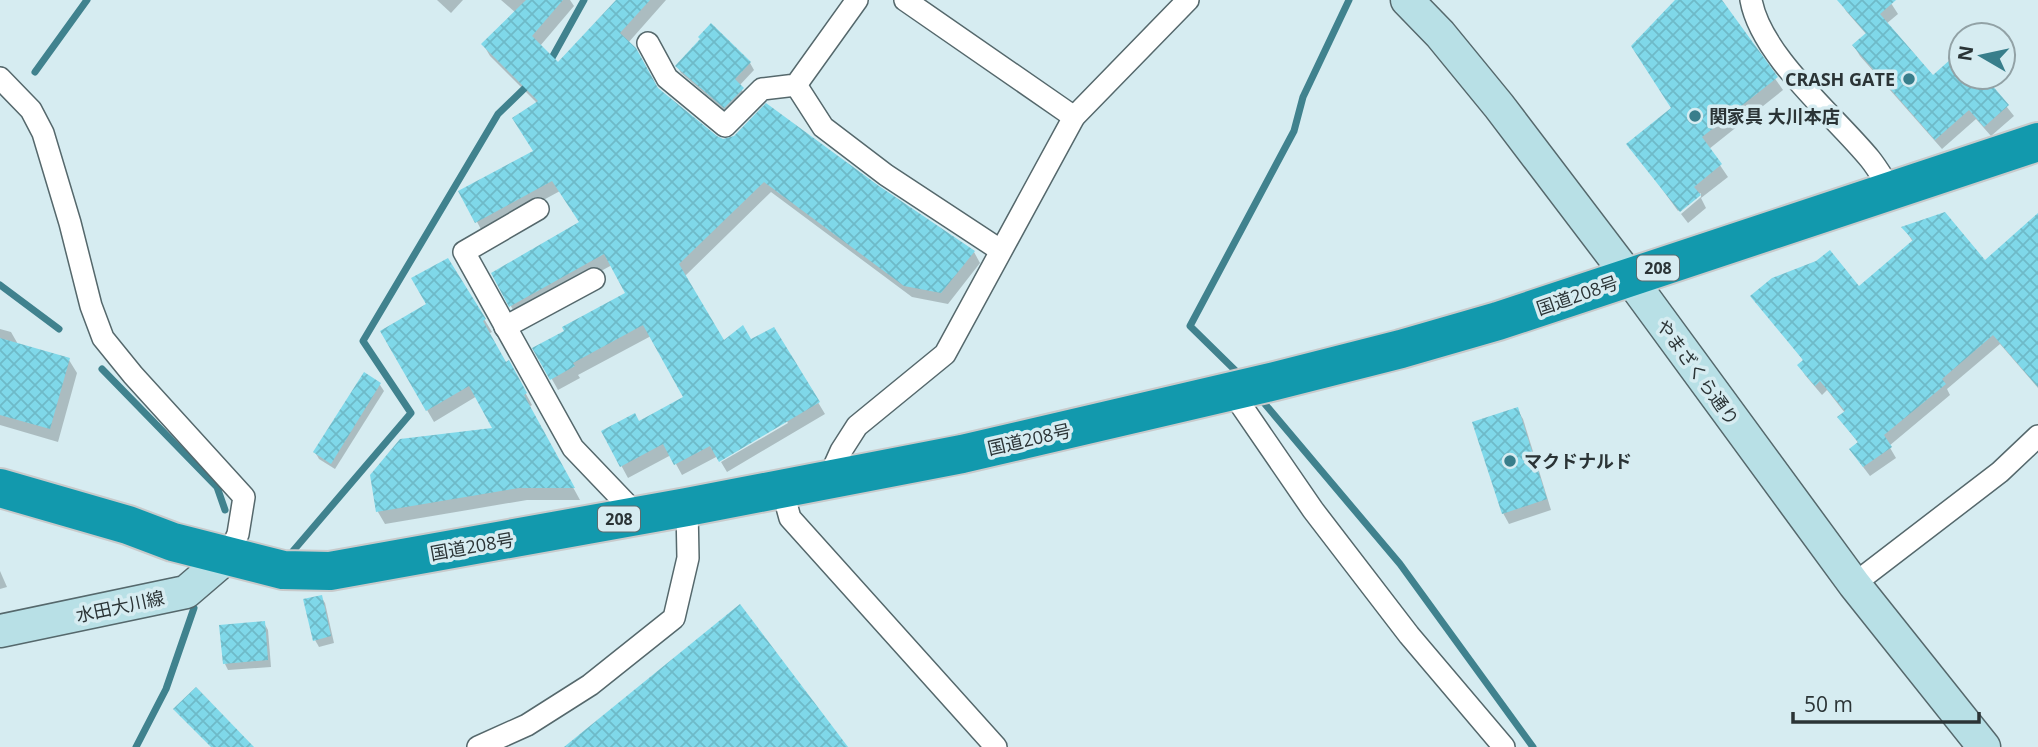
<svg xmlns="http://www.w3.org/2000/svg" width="2038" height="747" font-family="'Open Sans','Noto Sans JP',sans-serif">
<defs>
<pattern id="building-cross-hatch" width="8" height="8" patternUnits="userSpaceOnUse" patternTransform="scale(1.75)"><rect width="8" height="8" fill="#7fd8e9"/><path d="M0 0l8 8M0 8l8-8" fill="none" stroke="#6ebac8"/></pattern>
</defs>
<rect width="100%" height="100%" fill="#d6ecf1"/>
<g fill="#0003">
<path d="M437,0H463L451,13Z"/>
<path d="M501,0H570L574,6L540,46L558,64L618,0H666L628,43L658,89L716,138L878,187L974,252L980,263L948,304L912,297L771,192L685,276L723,342L750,341L774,329L825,414L727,472L721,462L788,423L786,420L682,475L671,455L628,478L603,432L639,423L686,398L651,336L578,375L580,378L558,390L535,349L628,293L612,265L517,317L493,274L581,223L560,191L483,233L461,192L535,152L537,103L490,56L483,44L516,13Z"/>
<path d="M1677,0H1720L1783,90L1709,149L1728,177L1701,198L1706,208L1688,223L1681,214L1701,197V193L1678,211L1629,144L1673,109Z"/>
<path d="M1840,0H1889L1898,14L1886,24L1933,77L1961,53V77H1983L2014,116L1991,136L1976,119L1942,149L1860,56L1854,46L1867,35L1846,11Z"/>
<path d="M750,63L754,70L739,86L746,96L729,114L681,73L677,66Z"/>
<path d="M2038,218V388L2000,344L1947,389L1950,395L1889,446L1896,458L1870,476L1857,459L1859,444L1839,417L1845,413L1827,390L1822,395L1805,375L1799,365L1804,361L1753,296L1859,288L1913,242L1904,228L1985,263Z"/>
<path d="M448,260L492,332L488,334L505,365L509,363L532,405L529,407L580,500H527L385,524L378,512L372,476L495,429L477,396L434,422L382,332L428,305Z"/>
<path d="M0,329L11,332L19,346L69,360L77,373L58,442L0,425Z"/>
<path d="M364,375L380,385L384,391L335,469L319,459L315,452Z"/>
<path d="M1517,409L1523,419L1551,510L1509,524L1503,513Z"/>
<path d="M0,571L7,587L0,589Z"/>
<path d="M321,597L325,603L334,643L319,647L315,640Z"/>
<path d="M264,623L268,630L271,667L228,670L225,664Z"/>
</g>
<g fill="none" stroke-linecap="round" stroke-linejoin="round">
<g stroke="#40828e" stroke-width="7">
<path d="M548,65L584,0"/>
<path d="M35,72L87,0"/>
<path d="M0,285L59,329"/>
<path d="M102,369L217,487L225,510"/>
<path d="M1242,377L1190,326L1294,131L1303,97L1349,0"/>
<path d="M1259,397L1400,564L1533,747"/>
<path d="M293,551L411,413L363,341L498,114L530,83"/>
<path d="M136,747L166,689L194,608"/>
</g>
</g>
<g fill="url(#building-cross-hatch)">
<path d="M526,0H563L532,36L558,62L616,0H650L620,33L636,48L658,88L717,136L723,139L734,136L766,103L879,186L975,251L941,293L904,286L764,182L679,264L724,340L743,325L751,339L774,327L820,402L719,462L710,446L674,465L663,444L620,467L601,431L635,413L639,421L683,397L643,325L573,363L575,366L550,380L532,348L564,331L562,327L625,293L604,254L509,307L491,273L579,222L552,181L475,223L458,191L533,151L512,118L538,101L481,44Z"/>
<path d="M1675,0H1722L1778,77L1702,137L1722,164L1694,187L1701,195L1680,212L1626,144L1671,108L1631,46Z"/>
<path d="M1837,0H1896L1880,14L1933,75L1961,50V77H1985L2009,105L1984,127L1969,110L1935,140L1852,45L1866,33Z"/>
<path d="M711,23L751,62L735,79L744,88L724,108L675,66L700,39L698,37Z"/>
<path d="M1945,212L1985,260L2038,213V387L1993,335L1942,379L1946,384L1884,435L1892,447L1863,467L1849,449L1858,442L1837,417L1845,411L1820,381L1815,386L1797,365L1803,360L1750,296L1772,278L1816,261L1830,250L1859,286L1913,240L1901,227Z"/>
<path d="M448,258L486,319L483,321L506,362L509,360L527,393L524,395L575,488H519L376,512L370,475L400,439L492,428L469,386L426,411L380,331L426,304L411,278Z"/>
<path d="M0,338L70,358L50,429L0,415Z"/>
<path d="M364,372L381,383L331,464L313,452Z"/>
<path d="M1518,407L1547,499L1502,514L1472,422Z"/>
<path d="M322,595L331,636L313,641L303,599Z"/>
<path d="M740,604L848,747H564Z"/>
<path d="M265,621L268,660L223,664L219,625Z"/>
<path d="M196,687L254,747H211L173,709Z"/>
</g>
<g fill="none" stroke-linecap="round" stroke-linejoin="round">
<g stroke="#55686c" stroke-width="24">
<g id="street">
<path d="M905,0L1074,117"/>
<path d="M1751,0C1761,56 1834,115 1870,159C1878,169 1884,180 1891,190"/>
<path d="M648,43L667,78L725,126L762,89L796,85L857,0"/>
<path d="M0,78L31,110L43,133L70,223L91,306L103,338L133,375L244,497L238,534L228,556"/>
<path d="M796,85L823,127L886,175L1000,250"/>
<path d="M538,209L464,252L573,448L638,516"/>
<path d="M505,327L594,279"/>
<path d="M1232,392L1313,510L1409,635L1504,747"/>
<path d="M828,480L841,451L857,426L945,354L1074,117L1188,0"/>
<path d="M782,489L790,518L996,747"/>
<path d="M1854,584L2000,472L2038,436"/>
<path d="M478,747L527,725L590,685L674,618L688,558L687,507"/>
</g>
</g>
<g stroke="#55686c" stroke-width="35">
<g id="secondary">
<path d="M1407,0L1440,34L1499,106L1629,277L1854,584L1984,747"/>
<path d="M0,631L186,592L228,556"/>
</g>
</g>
<g stroke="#c8cacb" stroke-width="42">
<path id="highway" d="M0,488L128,525L173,542L283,570L330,571L687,507L962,454L1275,381L1401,349L1498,321L2038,142"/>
</g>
<use href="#street" stroke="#fff" stroke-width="21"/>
<use href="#secondary" stroke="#b8e0e6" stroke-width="32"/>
<use href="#highway" stroke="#1299ad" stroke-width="38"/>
</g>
<g fill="#387e8b" stroke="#d6ecf1" stroke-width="2.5">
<circle cx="1909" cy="79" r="7"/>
<circle cx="1695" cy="116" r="7"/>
<circle cx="1510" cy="461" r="7"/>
</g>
<g text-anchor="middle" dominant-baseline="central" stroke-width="7" stroke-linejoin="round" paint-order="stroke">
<g fill="#d6ecf1" stroke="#5e6b6e" stroke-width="2">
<rect x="1637" y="255.5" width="42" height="25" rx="5"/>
<rect x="598" y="506.5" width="42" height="25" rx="5"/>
</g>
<g font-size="16" font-weight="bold" fill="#2b3436">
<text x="1658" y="268">208</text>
<text x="619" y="519">208</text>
</g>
<g font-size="18" font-weight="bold" fill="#2b3436" stroke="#d6ecf1" text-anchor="start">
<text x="1895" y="79" text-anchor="end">CRASH GATE</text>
<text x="1709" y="116">関家具 大川本店</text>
<text x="1524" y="461">マクドナルド</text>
</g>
<g font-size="18" fill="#2b3436" stroke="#d6ecf1">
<text transform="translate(1577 295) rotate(-19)">国道208号</text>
<text transform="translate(1698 372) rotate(54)">やまざくら通り</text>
<text transform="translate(1029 439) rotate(-13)">国道208号</text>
<text transform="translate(472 546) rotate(-10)">国道208号</text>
<text transform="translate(120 606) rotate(-12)">水田大川線</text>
</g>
</g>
<g transform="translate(1982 56) rotate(279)"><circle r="33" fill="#d6ecf1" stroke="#92a2a6" stroke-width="2"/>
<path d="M0-5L12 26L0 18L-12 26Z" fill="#387e8b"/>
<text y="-10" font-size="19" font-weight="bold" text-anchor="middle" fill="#2b3436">N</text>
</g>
<path d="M1793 712v10h186v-10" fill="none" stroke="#2b3436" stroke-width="3.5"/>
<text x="1804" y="712" font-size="21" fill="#2b3436" stroke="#d6ecf1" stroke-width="5" paint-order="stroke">50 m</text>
</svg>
